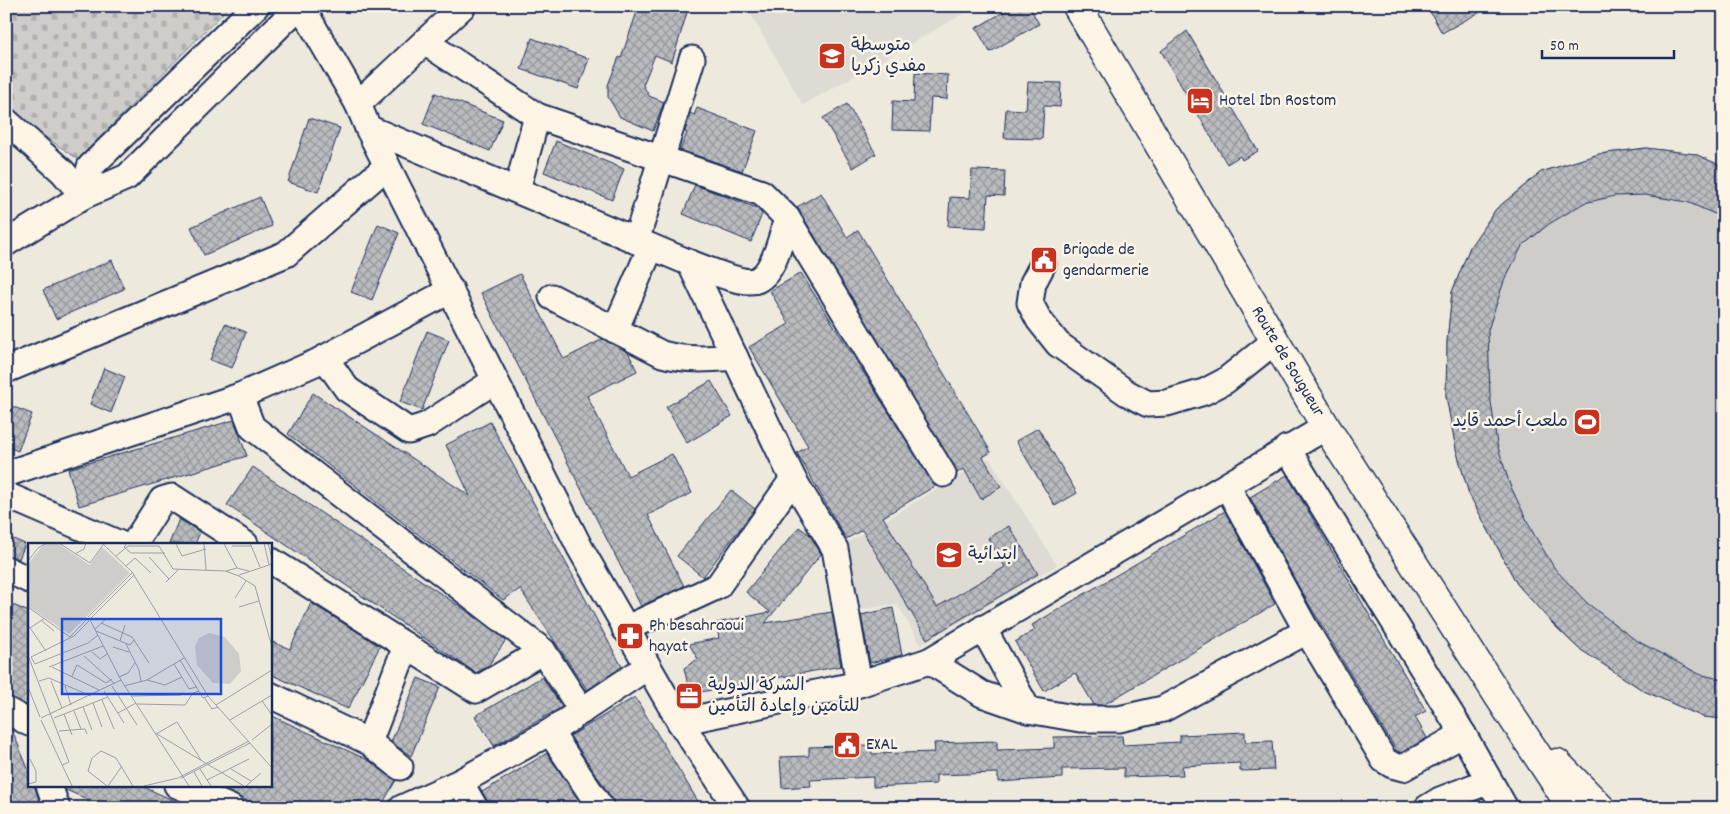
<svg xmlns="http://www.w3.org/2000/svg" width="1730" height="814" font-family="Dekko,'Playpen Sans Arabic',sans-serif">
<defs>
<pattern id="cemetery-stones" width="16" height="16" patternUnits="userSpaceOnUse" patternTransform="scale(1.25)"><rect width="16" height="16" fill="#cfcdca"/><path d="M2 7V4a2 2 0 0 1 4 0v3zM10 15v-3a2 2 0 0 1 4 0v3z" fill="#b1b0b0"/></pattern>
<pattern id="building-cross-hatch" width="8" height="8" patternUnits="userSpaceOnUse" patternTransform="scale(1.25)"><rect width="8" height="8" fill="#babbbe"/><path d="M0 0l8 8M0 8l8-8" fill="none" stroke="#96989e"/></pattern>
</defs>
<rect width="100%" height="100%" fill="#eee9dd"/>
<filter id="ink" filterUnits="userSpaceOnUse"><feTurbulence type="fractalNoise" baseFrequency=".02" numOctaves="2"/><feDisplacementMap in="SourceGraphic" scale="10" xChannelSelector="R" yChannelSelector="G"/><feConvolveMatrix kernelMatrix="1 2 1 2 8 2 1 2 1" color-interpolation-filters="sRGB"/></filter>
<g filter="url(#ink)">
<g fill="#dedbd4">
<path d="M746,6H977L803,105Z"/>
<path d="M989,458L1057,565L921,645L897,604L857,610L845,544Z"/>
</g>
<path fill="#cfcdca" stroke="#757e94" d="M1646,148L1695,154L1724,167V719L1703,717L1644,691L1578,648L1552,623L1517,584L1469,494L1456,449L1446,396L1447,342L1452,292L1470,247L1496,209L1541,172L1599,154Z"/>
<path fill="url(#cemetery-stones)" stroke="#757e94" d="M6,6H230L78,159L6,110Z"/>
<g fill="url(#building-cross-hatch)" stroke="#1b2f5e">
<path d="M639,6H689L672,62L655,55L643,85L649,96L664,102L653,131L620,117L608,97V85L619,57L621,58Z"/>
<path d="M1014,6H1029L1039,24L990,52L976,28Z"/>
<path d="M1427,6H1491L1442,33Z"/>
<path d="M1187,31L1258,151L1242,160L1240,156L1227,164L1161,51Z"/>
<path d="M532,38L589,59L578,89L521,69Z"/>
<path d="M915,73L948,75L947,99L931,98L929,131L892,130L893,101L914,102Z"/>
<path d="M1028,82L1061,83L1060,107L1044,106L1042,139L1004,138L1006,109L1026,110Z"/>
<path d="M435,93L503,120L490,151L423,124Z"/>
<path d="M847,104L876,154L853,168L823,118Z"/>
<path d="M697,108L757,131L742,171L680,150L687,133L685,132L690,113L694,115Z"/>
<path d="M309,118L340,128L318,192L288,182Z"/>
<path d="M556,141L624,169L612,200L544,172Z"/>
<path d="M1646,148L1695,154L1724,167V218L1687,202L1645,195L1615,196L1584,203L1549,224L1522,246L1504,281L1488,330L1490,395L1497,444L1510,485L1532,531L1555,569L1587,603L1634,639L1699,674L1724,680V719L1703,717L1644,691L1578,648L1552,623L1517,584L1469,494L1456,449L1446,396L1447,342L1452,292L1470,247L1496,209L1541,172L1599,154Z"/>
<path d="M972,170L1005,171L1004,196L988,195L986,228L948,226L950,197L970,198Z"/>
<path d="M695,185L757,208L762,214L751,242L683,214Z"/>
<path d="M821,193L847,237L858,230L991,452L983,457L1001,487L981,499L964,469L957,473L797,207Z"/>
<path d="M260,197L272,226L204,255L191,227Z"/>
<path d="M378,224L399,233L372,300L351,292Z"/>
<path d="M112,260L124,289L56,319L43,290Z"/>
<path d="M801,273L935,486L883,517L937,607L1005,567L988,538L1009,526L1038,574L927,639L862,530L846,539L797,453L808,446L749,347L789,324L770,291Z"/>
<path d="M520,274L564,359L603,339L628,352L637,371L587,396L628,476L672,454L692,493L648,515L684,586L641,606L481,293Z"/>
<path d="M225,324L246,332L232,368L210,360Z"/>
<path d="M427,331L449,340L422,410L400,402Z"/>
<path d="M104,368L125,377L111,413L90,404Z"/>
<path d="M711,381L732,416L687,443L666,407Z"/>
<path d="M313,393L470,496L446,445L490,422L622,667L587,690L520,589L503,600L288,434Z"/>
<path d="M11,406L32,414L18,451L6,446V419Z"/>
<path d="M234,420L247,456L79,506L68,469Z"/>
<path d="M1038,428L1077,493L1055,506L1016,441Z"/>
<path d="M253,467L471,614L506,640L488,666L476,673L227,505Z"/>
<path d="M1287,475L1426,711L1415,717L1427,738L1401,753L1396,750L1300,589L1250,497Z"/>
<path d="M731,490L755,509L703,577L677,556Z"/>
<path d="M1225,511L1275,604L1103,705H1094L1075,673L1044,691L1015,642L1035,630L1032,625Z"/>
<path d="M179,519L200,532L195,544H169Z"/>
<path d="M799,527L810,535L821,554L765,623L832,612L841,666L690,694L684,668L698,659L689,644L719,638L716,623L770,612L746,592Z"/>
<path d="M6,536L25,544L19,559L6,555Z"/>
<path d="M6,602L29,612V706L6,696Z"/>
<path d="M311,603L380,646L348,709L270,674V641L290,649Z"/>
<path d="M893,608L902,655L870,663L861,615Z"/>
<path d="M542,677L562,707L494,746L475,716Z"/>
<path d="M418,678L440,687L411,756L391,742Z"/>
<path d="M635,697L702,808H615L613,800L570,736Z"/>
<path d="M270,715L368,760L396,780L380,808H263L214,785H270Z"/>
<path d="M6,727L12,730L29,771V785H34L42,808H6Z"/>
<path d="M1245,732V742L1272,741L1274,770L1240,771V763L1182,766L1183,775L1124,777V768L1062,769V778L998,782V773L936,775V784L873,787V777L810,780L811,786L782,788L780,757L809,756V747L871,745L872,754L935,752L934,743L997,741V750L1054,748V737L1122,736L1123,745L1180,742V735Z"/>
<path d="M547,753L584,808H492L482,792Z"/>
<path d="M64,785H139L191,808H86L89,800L66,790Z"/>
</g>
<g fill="none" stroke-linecap="round" stroke-linejoin="round">
<g stroke="#1b2f5e" stroke-width="29">
<g id="minor">
<path d="M303,9L358,104L368,128L580,548L680,722L737,808"/>
<path d="M425,42L537,116L762,193L787,218L943,474"/>
<path d="M358,104L463,6"/>
<path d="M6,121L63,172L83,196"/>
<path d="M368,128L690,263C704,268 744,286 757,280C775,272 782,235 787,218"/>
<path d="M517,190L537,116"/>
<path d="M83,196L90,167L256,6"/>
<path d="M636,241L692,59"/>
<path d="M6,243L83,196L127,177L291,14"/>
<path d="M690,263L793,479L835,549L859,684"/>
<path d="M1043,264L1033,283L1030,303L1039,320L1058,344L1127,393L1148,404L1167,403L1204,392L1225,381L1275,341"/>
<path d="M552,297L662,354C687,361 709,359 735,357"/>
<path d="M615,330L651,247"/>
<path d="M325,358L347,389L409,431L427,425L494,381"/>
<path d="M6,370L286,254L387,166"/>
<path d="M240,396L252,427L543,651L582,711"/>
<path d="M1287,448L1463,734L1505,808"/>
<path d="M6,474L240,396L317,362L451,290"/>
<path d="M1227,486L1307,631L1384,760L1392,765L1403,768L1463,734"/>
<path d="M6,495L120,544"/>
<path d="M134,544L162,500L172,497L245,544"/>
<path d="M270,560L476,690L543,651"/>
<path d="M6,569L29,580"/>
<path d="M983,628L1028,710"/>
<path d="M625,629L718,586L793,479"/>
<path d="M929,661L982,694L1028,710L1080,719H1119L1163,709L1307,631"/>
<path d="M270,695L369,742L400,767"/>
<path d="M6,710L29,723"/>
<path d="M680,722L859,684L929,661L1326,427"/>
<path d="M550,732L601,808"/>
<path d="M369,742L406,646"/>
<path d="M460,782L475,808"/>
<path d="M49,785L57,808"/>
<path d="M177,785L231,808"/>
<path d="M402,808L460,782L550,732L647,667"/>
<path d="M1427,808L1440,800L1489,781"/>
</g>
</g>
<g stroke="#1b2f5e" stroke-width="31">
<g id="major">
<path d="M1077,6L1326,427L1508,711L1572,808"/>
<path d="M1557,763L1601,808"/>
</g>
</g>
<use href="#minor" stroke="#fcf5e5" stroke-width="25"/>
<use href="#major" stroke="#fcf5e5" stroke-width="28"/>
</g>
</g>
<defs>
<g id="school-square" transform="scale(1.4375)"><rect x="-9" y="-9" width="18" height="18" rx="4" fill="#c8321e" stroke="#fcf5e5"/><path d="M0-5L7-2L0 1L-7-2ZM-4 1L0 2.5L4 1V4Q0 6-4 4Z" fill="#fff"/></g>
<g id="hotel-square" transform="scale(1.4375)"><rect x="-9" y="-9" width="18" height="18" rx="4" fill="#c8321e" stroke="#fcf5e5"/><path d="M-6-4.5h1.5V1H6V5H4.5V3h-9V5H-6ZM-4 0a1.8 1.8 0 1 1 3.6 0ZM.5 0V-2.5h3Q6-2.5 6 0Z" fill="#fff"/></g>
<g id="civic-square" transform="scale(1.4375)"><rect x="-9" y="-9" width="18" height="18" rx="4" fill="#c8321e" stroke="#fcf5e5"/><path d="M-.6-6.5H3V-4.5H.6V-3L4-1V1h2V6H-6V1h2V-1L-.6-3ZM-1.2 2.5V6h2.4V2.5Z" fill="#fff"/></g>
<g id="stadium-square" transform="scale(1.4375)"><rect x="-9" y="-9" width="18" height="18" rx="4" fill="#c8321e" stroke="#fcf5e5"/><path d="M0-5a6.5 5 0 1 0 0 10a6.5 5 0 1 0 0-10ZM-3.5-1.8h7v3.6h-7Z" fill="#fff"/></g>
<g id="pharmacy-square" transform="scale(1.4375)"><rect x="-9" y="-9" width="18" height="18" rx="4" fill="#c8321e" stroke="#fcf5e5"/><path d="M-2-6h4v4h4v4h-4v4h-4v-4h-4v-4h4Z" fill="#fff"/></g>
<g id="office-square" transform="scale(1.4375)"><rect x="-9" y="-9" width="18" height="18" rx="4" fill="#c8321e" stroke="#fcf5e5"/><path d="M-6-3h4V-5.5h4V-3h4V5H-6ZM-1-4.5V-3h2v-1.5ZM-6 0V1H6V0Z" fill="#fff"/></g>
</defs>
<g fill-rule="evenodd">
<use href="#school-square" x="832" y="56"/>
<use href="#hotel-square" x="1200" y="101"/>
<use href="#civic-square" x="1044" y="260"/>
<use href="#stadium-square" x="1587" y="422"/>
<use href="#school-square" x="949" y="555"/>
<use href="#pharmacy-square" x="630" y="636"/>
<use href="#office-square" x="689" y="696"/>
<use href="#civic-square" x="847" y="745"/>
</g>
<g text-anchor="middle" dominant-baseline="central" stroke-width="5" stroke-linejoin="round" paint-order="stroke">
<g font-size="18" fill="#1b2f5e" stroke="#fcf5e5" text-anchor="start">
<text x="851" y="46">متوسطة<tspan x="851" dy="21">مفدي زكريا</tspan></text>
<text x="1219" y="101">Hotel Ibn Rostom</text>
<text x="1063" y="250">Brigade de<tspan x="1063" dy="21">gendarmerie</tspan></text>
<text x="1568" y="422" text-anchor="end">ملعب أحمد قايد</text>
<text x="968" y="555">ابتدائية</text>
<text x="649" y="626">Ph besahraoui<tspan x="649" dy="21">hayat</tspan></text>
<text x="708" y="686">الشركة الدولية<tspan x="708" dy="21">للتأمين وإعادة التأمين</tspan></text>
<text x="866" y="745">EXAL</text>
</g>
<g font-size="18" fill="#1b2f5e" stroke="#fcf5e5">
<text transform="translate(1287 362) rotate(59)">Route de Sougueur</text>
</g>
</g>
<g transform="translate(28 543)">
<rect width="244" height="244" fill="#eee9dd"/>
<path d="M181,90L197,94L211,111L213,128L202,141L185,140L169,122L167,103L171,95Z" fill="#cfcdca"/>
<path d="M29,0L62,22L74,4L102,30L41,91L0,63V21L16,1Z" fill="#cfcdca"/>
<path fill="none" stroke="#9a9faa" stroke-width="1" d="M31,0L62,20L75,2M74,0L104,29L180,153L244,225M99,0L96,4L103,10H137M176,0L178,27M222,0L232,24M236,0L241,22M240,0L244,16M148,1L154,13L178,6M196,1L209,25M204,3H223M47,11L56,6L58,0M88,13L100,3H131L145,26L197,28L211,33L227,43L244,104M121,14L141,36M0,18L10,5L19,0M98,23L107,15L123,30M198,28L209,25L221,28M211,32L244,21M138,39L150,27M207,55L218,38M0,64L42,94M211,64L231,58M60,74L104,30M62,76L106,32M13,77L26,88M62,77L93,137L161,243M73,80L104,94L121,120M0,82L18,108M2,85L17,75M67,86L79,75M68,88L102,102L106,97M42,94L59,76M92,98L97,82M98,101L111,127L113,139M85,104L101,109M64,109L72,116L79,111M56,113L87,141M3,114L7,121L60,100L70,92M3,114L46,93L61,78M1,115L41,219L34,222M152,117L175,155L180,153M146,121L161,146L168,144M21,124L75,103M24,124L71,147M44,133L49,122L78,140L84,136M91,134L100,130L107,120M119,137L137,142L154,134M11,138L21,135L63,153M23,138L34,165M37,143L43,162M84,143L109,182M96,143L119,137L156,115M0,144L12,174M76,148L96,180M104,153L153,152M176,154L184,166L190,164M74,157L86,186M234,158L244,172M65,160L74,184M109,161L157,162L165,150L171,148M188,162L244,127M55,164L64,187M46,168L53,186M90,170L108,160M36,171L44,192M13,175L93,137M26,175L80,154M13,177L44,243M202,177L244,152M31,188L57,186L59,191M128,191L149,179L173,217M129,191L216,243M224,197L244,181M172,226L183,243M203,226L223,238M166,229L174,243M153,235L222,200M179,237L221,216M0,241L8,239V228L2,216M79,243L60,228L64,215L73,208L88,215L105,243M80,243L94,223M116,243L150,235L221,198M218,243L233,230"/>
<path fill="#1d4ed8" fill-opacity="0.15" stroke="#1d4ed8" stroke-width="2.5" d="M34,76H193V151H34Z"/>
<rect width="244" height="244" fill="none" stroke="#1b2f5e" stroke-width="2.5"/>
</g>
<rect width="1730" height="814" fill="none" stroke="#fcf5e5" stroke-width="25"/>
<rect x="12" y="12" width="1705" height="789" fill="none" stroke="#1b2f5e" stroke-width="2" filter="url(#ink)"/>
<path d="M1542 50v8h132v-8" fill="none" stroke="#1b2f5e" stroke-width="2.5"/>
<text x="1550" y="50" font-size="15" fill="#1b2f5e" stroke="#fcf5e5" stroke-width="4" paint-order="stroke">50 m</text>
</svg>
